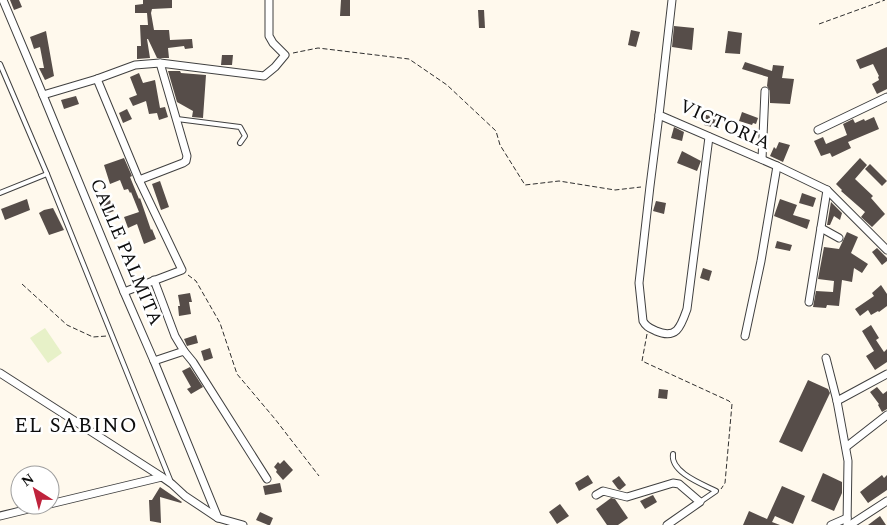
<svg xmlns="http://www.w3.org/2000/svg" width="887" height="525" font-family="Spectral,serif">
<rect width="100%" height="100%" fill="#fff9ed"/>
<path fill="#e7f1c8" d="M45,328L62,353L48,363L30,338Z"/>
<g fill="#564d49">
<path d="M10,0H19L22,7L14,10Z"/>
<path d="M143,0H172V8L152,9L151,13L154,30H169L170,40L192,39L193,48L185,49L184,46L168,48L169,58H157L148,39H147L150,58L137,59V46H141L140,25H148L147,13H135V5L143,4Z"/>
<path d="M341,0H350V16H340Z"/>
<path d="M478,10H484L485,28H479Z"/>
<path d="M674,26L694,28L692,50L672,47Z"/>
<path d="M631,30L640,32L636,47L628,45Z"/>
<path d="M46,31L54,76L45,80L39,68H44L40,47L34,49L30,37Z"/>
<path d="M728,31L742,33L740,54L725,53Z"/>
<path d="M887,47V89L877,94L872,84L879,80L878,77L879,76L873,64L860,69L856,60Z"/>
<path d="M222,55H233L232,65H221Z"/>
<path d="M745,62L772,71L773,65L784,66L782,78L794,79L790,104L770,103V91L767,86L768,77L742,69Z"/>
<path d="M168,71H180L181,73L206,75L203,118L192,117L193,111L177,102Z"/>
<path d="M139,73L143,83L155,80L160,108L165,107L168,117L159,120L157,113L149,114L146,101L133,106L129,98L137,95L130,77Z"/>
<path d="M76,96L79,104L64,109L61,100Z"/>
<path d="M127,109L132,119L123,123L119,113Z"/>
<path d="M742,112L758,118L756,124L753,123L752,125L739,121Z"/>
<path d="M706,115L719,118L716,128L704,125Z"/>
<path d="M874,117L879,129L848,142L851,148L832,157L830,153L821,156L814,141L823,137L826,144L847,135L843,124L853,119L855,123L864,119L865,121Z"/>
<path d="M674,127L684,132L682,141L671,138Z"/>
<path d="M779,142L790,145L783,162L770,156L774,147L776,149Z"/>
<path d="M682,151L701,161L697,171L677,163Z"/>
<path d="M124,158L132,176L130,177L139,199L140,198L151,230L152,229L156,239L144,244L137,224L128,228L124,217L139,212L131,192L130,193L128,189L124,190L120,180L110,184L104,165Z"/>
<path d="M860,158L867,165L855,179L873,196L871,198L885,214L872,227L861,217L865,212L841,191L842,190L836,184Z"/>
<path d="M870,164L887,181L882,186L865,169Z"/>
<path d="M160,181L169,207L161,210L152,184Z"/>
<path d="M802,193L816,198L813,207L799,203Z"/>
<path d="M27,199L30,210L5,220L1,209Z"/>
<path d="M780,199L797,205L793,215L810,220L807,229L774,216Z"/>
<path d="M110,200L114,211L103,215L99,204Z"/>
<path d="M656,201L666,203L664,214L653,211Z"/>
<path d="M831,202L842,213L840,220L834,216L830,225H827Z"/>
<path d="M53,208L64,230L49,235L39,213L44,210Z"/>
<path d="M847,232L858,237L851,253L868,264L862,273L854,268L852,282L842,280L839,306L827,305L826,308L813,307L816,291L833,292L834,281L818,279L824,247L839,249Z"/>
<path d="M777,241L792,245L790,251L775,248Z"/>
<path d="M877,248L887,258V261L882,265L872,252Z"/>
<path d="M703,268L712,271L709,281L700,278Z"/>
<path d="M881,285L887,294V306L879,312L878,311L871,315L868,310L860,316L855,309L874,296L872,293Z"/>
<path d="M190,293L192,302H189L191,314L179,316L178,306H180L178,295Z"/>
<path d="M871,325L879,338L876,340L884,352L887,349V362L875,370L866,356L874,351L862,331Z"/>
<path d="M196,335L198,343L187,346L184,339Z"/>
<path d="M210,348L213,358L204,361L201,351Z"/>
<path d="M190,367L203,387L191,394L187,389L191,387L182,371Z"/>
<path d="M808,380L828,389L830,393L802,452L779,442Z"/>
<path d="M877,387L883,394L887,391V409L882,412L878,405L879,404L870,392Z"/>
<path d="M659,389L668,390L667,399L658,398Z"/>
<path d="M284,460L293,470L283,480L276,472L277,470L274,467L278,462L280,464Z"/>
<path d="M823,473L842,482V493L834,511L811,501Z"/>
<path d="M588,475L593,483L579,491L575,483Z"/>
<path d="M882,475L884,478L887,475V490L868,503L860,492Z"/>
<path d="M619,476L626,485L620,490L618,489L612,481Z"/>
<path d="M280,483L282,492L265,495L263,486Z"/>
<path d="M782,486L805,496L793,524L775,516L772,522L780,525H743L749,511L767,519Z"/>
<path d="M160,487L182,502L181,503L160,497L161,523L150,521L149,500H152Z"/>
<path d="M653,495L657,502L645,509L640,501Z"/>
<path d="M611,498L615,499L628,518L618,525H607L596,509Z"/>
<path d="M560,504L569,516L557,524L549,512Z"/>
<path d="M260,512L273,518L270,525H268L256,520Z"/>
<path d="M880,516L886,525H868Z"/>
</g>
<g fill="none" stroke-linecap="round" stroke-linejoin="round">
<g stroke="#404040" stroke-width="6">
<g id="lane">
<path d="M0,64L47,174L171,482"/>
<path d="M177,119L240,127L245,136L240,143"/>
<path d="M0,193L47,174"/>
<path d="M673,454C670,472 702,484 716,491L700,502"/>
</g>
</g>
<g stroke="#404040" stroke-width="9">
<g id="street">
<path d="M3,0L43,95L124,292L154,361L218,518"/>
<path d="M672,0L659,115L777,166L827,190L887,250"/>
<path d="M97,79L139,180L182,270L124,292"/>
<path d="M43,95L97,79L135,65L160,63L264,76L275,67L285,55L273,43L269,36V0"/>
<path d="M659,115L650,186L639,283L643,321C646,327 650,328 656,331C677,340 681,326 687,309L709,137"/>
<path d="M818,130L887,97"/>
<path d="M762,159L765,91"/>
<path d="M139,180L183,163L186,161L187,156L160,63"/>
<path d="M821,228L839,238"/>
<path d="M154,280L175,336L184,351"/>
<path d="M809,302L827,190"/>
<path d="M745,336L761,261L777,166"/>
<path d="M826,358L837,401L848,461L847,525"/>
<path d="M154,361L184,351L193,362L267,479"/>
<path d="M0,373L162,477L172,484L185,496L218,518L243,525"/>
<path d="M837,401L887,374"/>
<path d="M846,447L887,415"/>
<path d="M596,495L603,491L627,497L673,483L679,484L700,502L667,525"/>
<path d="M50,504L162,477"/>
<path d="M0,516L45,505"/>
<path d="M831,525L847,518"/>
<path d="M850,525L887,501"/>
</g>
</g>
<g stroke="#2f2f2f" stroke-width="1" stroke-dasharray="5 2.5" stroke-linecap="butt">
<path d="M819,24L885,0"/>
<path d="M293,53L318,48L409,59L447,85L496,131L500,145L525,185L559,181L615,190L641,187"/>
<path d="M188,275L196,281L220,323L237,374L275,419L319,476"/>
<path d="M22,284L67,325L93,337L107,336"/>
<path d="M647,334L642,361L729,401L732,404L725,483L721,489"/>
</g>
<use href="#lane" stroke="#fff" stroke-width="4"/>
<use href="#street" stroke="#fff" stroke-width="7"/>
</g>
<g text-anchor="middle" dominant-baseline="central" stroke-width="5" stroke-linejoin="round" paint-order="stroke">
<g font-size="19" fill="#0d0d0d" stroke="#fff">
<text transform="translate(725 125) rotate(24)">VICTORIA</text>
<text transform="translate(126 252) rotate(67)">CALLE PALMITA</text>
</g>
<g font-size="21" letter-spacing="1" fill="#0d0d0d" stroke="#fff">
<text x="76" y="426">EL SABINO</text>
</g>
</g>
<g transform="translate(35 490) rotate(324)"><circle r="24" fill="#ffffff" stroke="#9e9e9e"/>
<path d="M0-4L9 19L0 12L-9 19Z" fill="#bf233c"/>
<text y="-8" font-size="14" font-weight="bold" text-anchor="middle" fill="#0d0d0d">N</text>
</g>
</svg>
